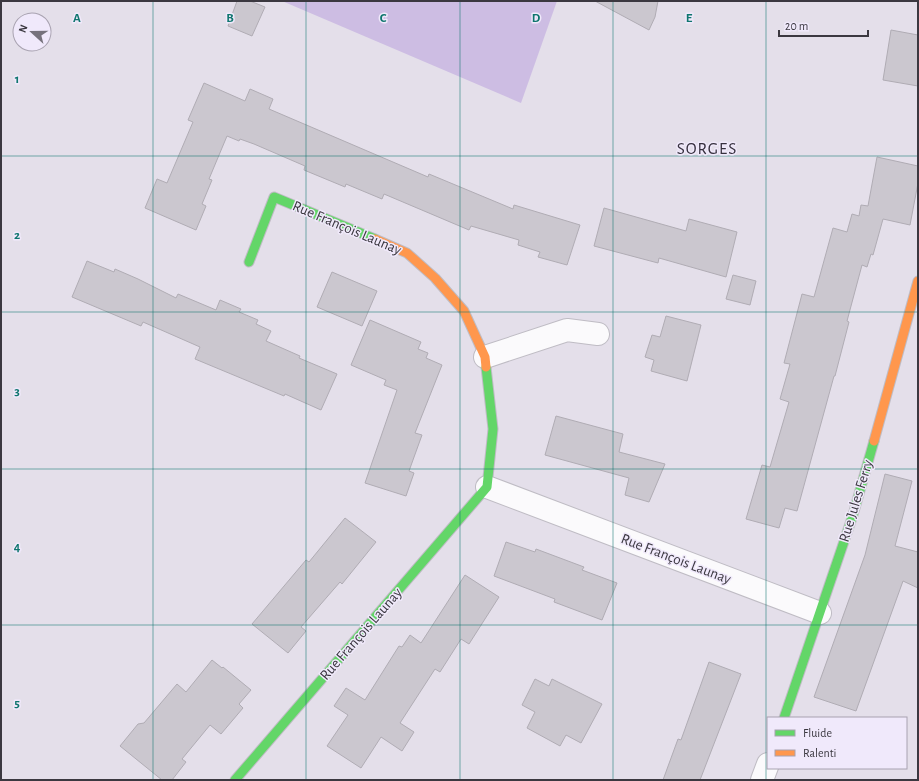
<svg xmlns="http://www.w3.org/2000/svg" width="919" height="781" font-family="'Alegreya Sans',sans-serif">
<rect width="100%" height="100%" fill="#e4dfea"/>
<path fill="#cdbde3" d="M282,1H557L521,103Z"/>
<g fill="#cbc7cf" stroke="#b0acb4">
<path d="M237,1H250L265,7L252,36L228,26Z"/>
<path d="M595,1H658L655,17L649,30Z"/>
<path d="M891,30L918,35V86L883,80Z"/>
<path d="M204,83L245,101L250,89L273,99L269,109L428,177L429,174L513,209L514,205L580,225L567,265L538,257L540,252L518,245L519,240L471,226L469,230L384,194L382,199L346,184L345,187L304,170L305,166L254,144L240,139L239,141L227,136L209,179L212,180L202,204L206,206L196,230L145,208L157,179L167,183L193,122L188,120Z"/>
<path d="M877,157L918,166V183L910,225L883,219L873,255L871,254L867,267L862,265L847,321L849,322L835,376H834L797,511L785,508L779,528L746,519L762,465L770,467L789,402L780,399L790,364L784,363L802,294L814,297L833,228L847,232L852,214L859,216L861,205L868,206Z"/>
<path d="M604,208L686,231L689,219L737,232L726,277L659,258L658,263L594,246Z"/>
<path d="M87,261L114,272L115,269L138,279L176,298L178,294L216,310L220,300L241,309L239,312L258,320L256,324L271,331L266,341L300,356L299,358L337,374L321,410L285,394L284,396L195,359L200,347L143,322L141,326L72,297Z"/>
<path d="M332,272L377,291L362,326L317,307Z"/>
<path d="M733,275L756,281L750,305L726,299Z"/>
<path d="M666,316L701,325L687,381L651,371L654,360L645,357L652,335L660,337Z"/>
<path d="M370,320L421,342L418,349L428,353L426,358L442,365L415,433L422,435L409,471L414,473L406,496L365,483L397,390L384,385L386,380L351,365Z"/>
<path d="M556,416L623,434L619,452L665,464L649,502L625,495L629,478L545,455Z"/>
<path d="M885,474L912,481L895,546L918,552V588L903,581L856,711L814,697L865,555Z"/>
<path d="M345,518L376,542L342,584L340,582L301,627L306,631L288,653L252,624L306,560L309,562Z"/>
<path d="M506,542L535,552L536,549L584,567L582,570L617,583L602,620L554,602L555,599L494,576Z"/>
<path d="M465,575L499,597L469,644L461,639L440,672L435,669L400,723L414,732L402,751L381,737L361,768L327,746L348,715L334,706L346,688L365,700L399,646L402,647L410,635L421,643Z"/>
<path d="M212,660L222,668L223,667L251,690L239,704L243,708L221,734L210,725L182,759L186,762L172,780H162L120,746L138,724L144,723L177,684L186,692Z"/>
<path d="M709,662L741,674L700,780H663L678,739L681,740Z"/>
<path d="M535,679L549,686L552,679L602,704L581,743L566,735L560,746L527,728L535,712L522,705Z"/>
</g>
<g fill="none" stroke-linecap="round" stroke-linejoin="round">
<g stroke="#bfbcc4" stroke-width="24">
<g id="street">
<path d="M485,357L567,330L598,334"/>
<path d="M487,487L820,613"/>
<path d="M762,780L768,764"/>
</g>
</g>
<g stroke="#bfbcc4" stroke-width="11">
<g id="fast">
<path d="M249,262L274,197L375,239"/>
<path d="M784,718L853,515L874,441"/>
<path d="M235,780L487,487L493,429L486,367"/>
</g>
</g>
<g stroke="#bfbcc4" stroke-width="11">
<g id="slow">
<path d="M375,239L407,253L435,278L464,311L485,357L486,367"/>
<path d="M874,441L918,281"/>
</g>
</g>
<use href="#street" stroke="#fbfafc" stroke-width="22"/>
<use href="#fast" stroke="#63d668" stroke-width="9"/>
<use href="#slow" stroke="#ff974d" stroke-width="9"/>
</g>
<path fill="none" stroke="#0f766e" stroke-width="1" stroke-opacity="0.55" d="M153,1V780M306,1V780M460,1V780M613,1V780M766,1V780M1,156H918M1,312H918M1,469H918M1,625H918"/>
<g text-anchor="middle" dominant-baseline="central" stroke-width="3" stroke-linejoin="round" paint-order="stroke">
<g font-size="15" fill="#3b3840" stroke="#f0e9fb">
<text transform="translate(347 228) rotate(23)">Rue François Launay</text>
<text transform="translate(856 501) rotate(-73)">Rue Jules Ferry</text>
<text transform="translate(676 559) rotate(21)">Rue François Launay</text>
<text transform="translate(361 634) rotate(-49)">Rue François Launay</text>
</g>
<g font-size="17" letter-spacing="1" fill="#36303e" stroke="#f0e9fb">
<text x="707" y="148">SORGES</text>
</g>
</g>
<g font-size="13" text-anchor="middle" font-weight="bold" fill="#0f766e" stroke="#f0e9fb" stroke-width="3" stroke-linejoin="round" paint-order="stroke">
<text x="77" y="22">A</text>
<text x="230" y="22">B</text>
<text x="383" y="22">C</text>
<text x="536" y="22">D</text>
<text x="689" y="22">E</text>
<text x="17" y="83">1</text>
<text x="17" y="239">2</text>
<text x="17" y="395">3</text>
<text x="17" y="551">4</text>
<text x="17" y="707">5</text>
</g>
<rect width="919" height="781" fill="none" stroke="#3b3840" stroke-width="4"/>
<rect x="767" y="717" width="140" height="52" fill="#f0e9fb" stroke="#a8a2b0"/>
<rect x="775" y="730" width="20" height="6" fill="#63d668" stroke="#a8a2b0"/>
<text x="803" y="737" font-size="12" fill="#3b3840">Fluide</text>
<rect x="775" y="750" width="20" height="6" fill="#ff974d" stroke="#a8a2b0"/>
<text x="803" y="757" font-size="12" fill="#3b3840">Ralenti</text>
<g transform="translate(32 32) rotate(291)"><circle r="19" fill="#f0e9fb" stroke="#a8a2b0"/>
<path d="M0-3L7 15L0 10L-7 15Z" fill="#76727c"/>
<text y="-6" font-size="11" font-weight="bold" text-anchor="middle" fill="#3b3840">N</text>
</g>
<path d="M779 30v6h89v-6" fill="none" stroke="#3b3840" stroke-width="2"/>
<text x="785" y="30" font-size="12" fill="#3b3840" stroke="#f0e9fb" stroke-width="3" paint-order="stroke">20 m</text>
</svg>
